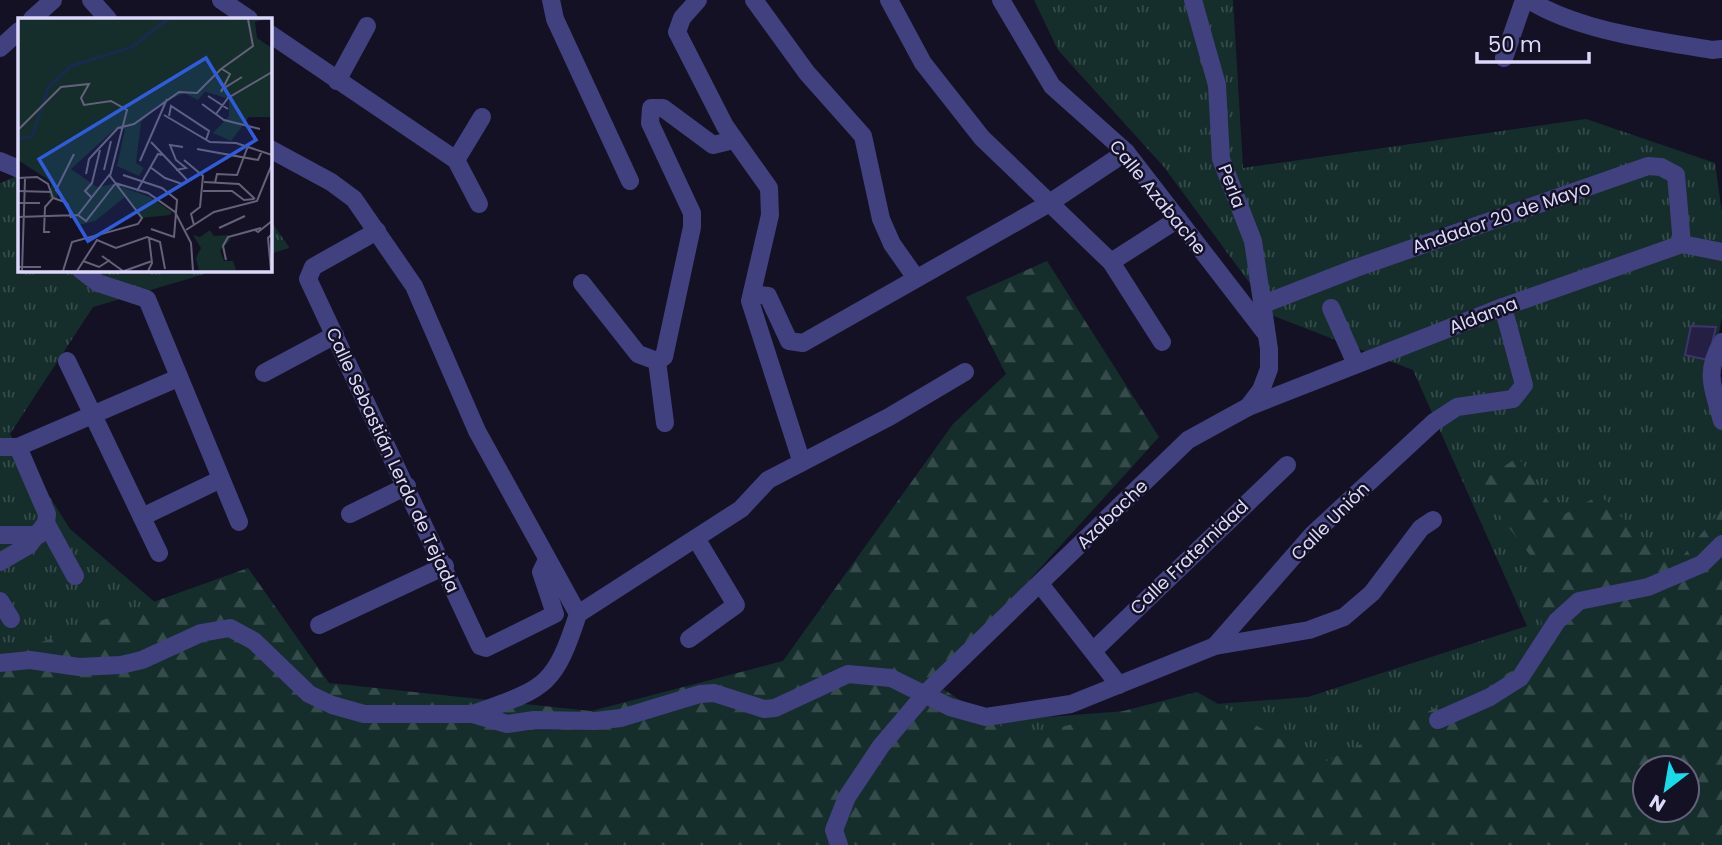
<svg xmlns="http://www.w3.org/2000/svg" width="1722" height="845" font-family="Poppins,sans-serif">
<defs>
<pattern id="grass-tufts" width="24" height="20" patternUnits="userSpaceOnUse" patternTransform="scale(1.75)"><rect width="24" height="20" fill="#152e2c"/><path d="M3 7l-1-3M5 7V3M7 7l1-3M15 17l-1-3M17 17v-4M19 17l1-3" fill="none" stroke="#364c4c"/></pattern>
<pattern id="forest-firs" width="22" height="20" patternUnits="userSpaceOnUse" patternTransform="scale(1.75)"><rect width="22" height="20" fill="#152e2c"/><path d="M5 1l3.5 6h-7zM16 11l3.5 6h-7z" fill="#364c4c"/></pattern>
</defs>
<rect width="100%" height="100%" fill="#141125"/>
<g fill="url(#grass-tufts)" fill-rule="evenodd">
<path d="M1034,0H1233L1243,168L1586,119L1715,163L1722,213V317L1709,384L1722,413V845H0V183L19,175V270H218L93,307L10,434L70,529L193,635L337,715L1021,719L1308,697L1527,626L1413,370L1274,316L1164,167L1058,50ZM1645,768H1687V810H1645Z"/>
<path d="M270,220L289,247V248L270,254Z"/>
</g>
<path fill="url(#forest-firs)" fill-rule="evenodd" d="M1047,261L1159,437L935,684L1019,738L1197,692L1322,763L1547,654L1530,555L1476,485L1518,457L1559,517L1600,495L1672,569L1722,509V845H0V657L248,568L329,683L591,711L783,661L953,424L1006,374L966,297ZM1645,768H1687V810H1645Z"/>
<path fill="#251f44" stroke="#3d346d" stroke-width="2" d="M1691,326L1716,327L1708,360L1685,355Z"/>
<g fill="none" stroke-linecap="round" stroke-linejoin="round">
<g stroke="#41417f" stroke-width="18">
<path d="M91,0L108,19"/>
<path d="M221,0L249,19"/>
<path d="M551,0L555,19L630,181"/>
<path d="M698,0L682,18L677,32L725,126L769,188L770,215L750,301L801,460"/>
<path d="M754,0L807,73L863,136L881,219L892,244L916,278"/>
<path d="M889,0L923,63L982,138L1111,262L1162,342"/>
<path d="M1001,0L1052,86L1126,152L1264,331"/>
<path d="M1529,0C1579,31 1654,40 1712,50L1722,49"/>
<path d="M32,19L53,0"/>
<path d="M270,34L456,160L479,204"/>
<path d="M0,48L19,31"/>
<path d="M1504,58L1524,0"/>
<path d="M337,81L367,26"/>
<path d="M270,149L331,182L354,199L414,286L477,431L578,614"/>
<path d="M456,160L482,117"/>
<path d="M0,161L19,169"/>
<path d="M377,231L313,267L308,279L480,646L486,648L555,614L541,572L547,560"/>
<path d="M1111,262L1178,219"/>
<path d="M81,270L98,283L147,299L239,522"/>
<path d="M582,283L638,354L657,361L664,357L692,227V213L650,123L651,108H663L713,145L734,140"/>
<path d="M752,294L768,296L789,341L803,343L1048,204L1126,152"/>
<path d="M1261,305L1356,268L1648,166L1661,167L1676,175L1682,244"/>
<path d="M1331,308L1356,364"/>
<path d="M1722,342C1704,373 1713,388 1722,421"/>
<path d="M67,361L159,553"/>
<path d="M657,361L665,423"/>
<path d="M264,373L335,335"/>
<path d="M1248,407L1503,307L1682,244L1722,252"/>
<path d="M0,447H18L178,378"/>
<path d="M18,447L47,514L46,523L75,576"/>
<path d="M350,514L407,486"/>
<path d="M142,517L221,479"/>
<path d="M0,535H39"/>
<path d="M0,562L29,545L46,523"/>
<path d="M1040,584L1119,685"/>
<path d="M0,601L11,619"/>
<path d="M578,614L741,509L768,480L889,417L965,372"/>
<path d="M319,625L445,566"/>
<path d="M689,639L736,605L697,540"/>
<path d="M1215,646L1313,534L1434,422L1457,407L1513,399L1524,385L1503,307"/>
<path d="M1093,651L1287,465"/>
<path d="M0,663L30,660L79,667L121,665L142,660L201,633L230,628L254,641L309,694L332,705L364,714H473L507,724L534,720L595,721L621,718L700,694L714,693L764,709L775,708L848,674L891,678L950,707L986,717L1071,704L1215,646L1309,630L1344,617L1372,593L1421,528L1433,520"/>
<path d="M473,714C545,688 554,688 578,614"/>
<path d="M1438,720L1490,697L1520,678L1557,621L1579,601L1648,587L1702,564L1722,544"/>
<path d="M839,845L834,830L847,797L881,746L926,693L1188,440L1248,407L1261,390L1269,369V349L1253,241L1221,159L1217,85L1193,0"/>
</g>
</g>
<g text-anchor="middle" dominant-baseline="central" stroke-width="5" stroke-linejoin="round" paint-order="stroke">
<g font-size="18" fill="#dcd9fb" stroke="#141125">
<text transform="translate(1232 186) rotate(69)">Perla</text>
<text transform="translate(1158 197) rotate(51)">Calle Azabache</text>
<text transform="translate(1501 217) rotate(-19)">Andador 20 de Mayo</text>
<text transform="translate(1483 315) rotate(-21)">Aldama</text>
<text transform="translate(393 460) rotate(65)">Calle Sebastián Lerdo de Tejada</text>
<text transform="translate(1112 514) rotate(-44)">Azabache</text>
<text transform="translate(1330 521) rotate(-45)">Calle Unión</text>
<text transform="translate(1189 557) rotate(-44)">Calle Fraternidad</text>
</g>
</g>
<g transform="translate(18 18)">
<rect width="254" height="254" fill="#141125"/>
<path d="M50,1H248L237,4L239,20L254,30V99H231L213,123L195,115L211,98V81L182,72L163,73L96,112L53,151L79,169L95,166L132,179L154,194L152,197L122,200L107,179L77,203L61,207L30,161L6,146Z" fill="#152e2c"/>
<path d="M0,1H228L234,9V30L244,40L223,53L218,45L206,50L180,82L166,75L139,88L123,104L118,145L126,150L121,158L99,148L107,111L95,110L81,125L65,126L49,149L66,162L63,167L42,165L39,181L31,180L34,164L0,142ZM192,212L196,218L211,217L212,222L202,232L206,243H215L218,252L181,253L178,240L183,230L175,217L182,219Z" fill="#152e2c"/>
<path fill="none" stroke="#162c4a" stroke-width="3.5" d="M0,121L14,119L30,70L53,48L114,29L150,1"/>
<path fill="none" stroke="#64617b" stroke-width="2" d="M203,51L235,28L230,1M203,72L224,59M203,74L212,56L204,51M190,78L210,91M184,86L206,102L242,111M198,96L210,80L254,54M146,97L192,124L218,125L254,137M151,98L153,88L191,113L188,122M0,112L43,69L71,66L63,80L66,87L93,83L109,92L92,158L124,200L120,206L54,224L45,253M179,131L240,142L244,133M166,142L185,158L182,189L173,196L176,207M122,143L149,81M132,149L147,160L164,166L170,163L133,124M86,152L93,123M158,152L168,150L158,142L152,127L165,129M68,156L71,141L100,110L116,106L161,74L179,75L203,51M105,157L144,170L159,182L156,219L133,211M0,160L19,159L30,166L35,180L47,184M186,164L221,166L237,181M97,165L130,175L157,194L173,225L175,253M197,165L199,156L219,157L230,128M0,173L34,174M119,173L140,136L144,137M185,173H214L226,182L236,181M74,180L67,173L74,165L82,132M0,185H22M60,197L68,203L97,166M0,199L60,197L92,156M53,200L50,187L38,172L56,136M201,210L227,198M168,212L196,194L239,183L254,146M237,212L240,214L254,203M32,214H26L27,189L35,180M84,238L105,253M208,242L205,228L210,219L243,210M65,243L81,249L92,242M0,249H23M4,253L7,161M59,253L79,222L98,230L129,219L142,224L147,251M106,253L134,243M130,253L134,245L131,220M253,253L250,220L254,216"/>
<path fill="#305cdc" fill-opacity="0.15" stroke="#305cdc" stroke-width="3.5" d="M188,40L238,122L70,223L21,141Z"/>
<rect width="254" height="254" fill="none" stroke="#dcd9fb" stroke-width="3.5"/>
</g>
<g transform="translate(1666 789) rotate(211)"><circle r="33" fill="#141125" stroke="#64617b" stroke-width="2"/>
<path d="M0-5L12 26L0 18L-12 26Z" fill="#19dae7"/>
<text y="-10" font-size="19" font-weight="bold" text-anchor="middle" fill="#dcd9fb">N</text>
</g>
<path d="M1477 52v10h112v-10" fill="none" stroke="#dcd9fb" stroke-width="3.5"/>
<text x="1488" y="52" font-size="21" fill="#dcd9fb" stroke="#141125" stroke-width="5" paint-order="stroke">50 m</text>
</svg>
